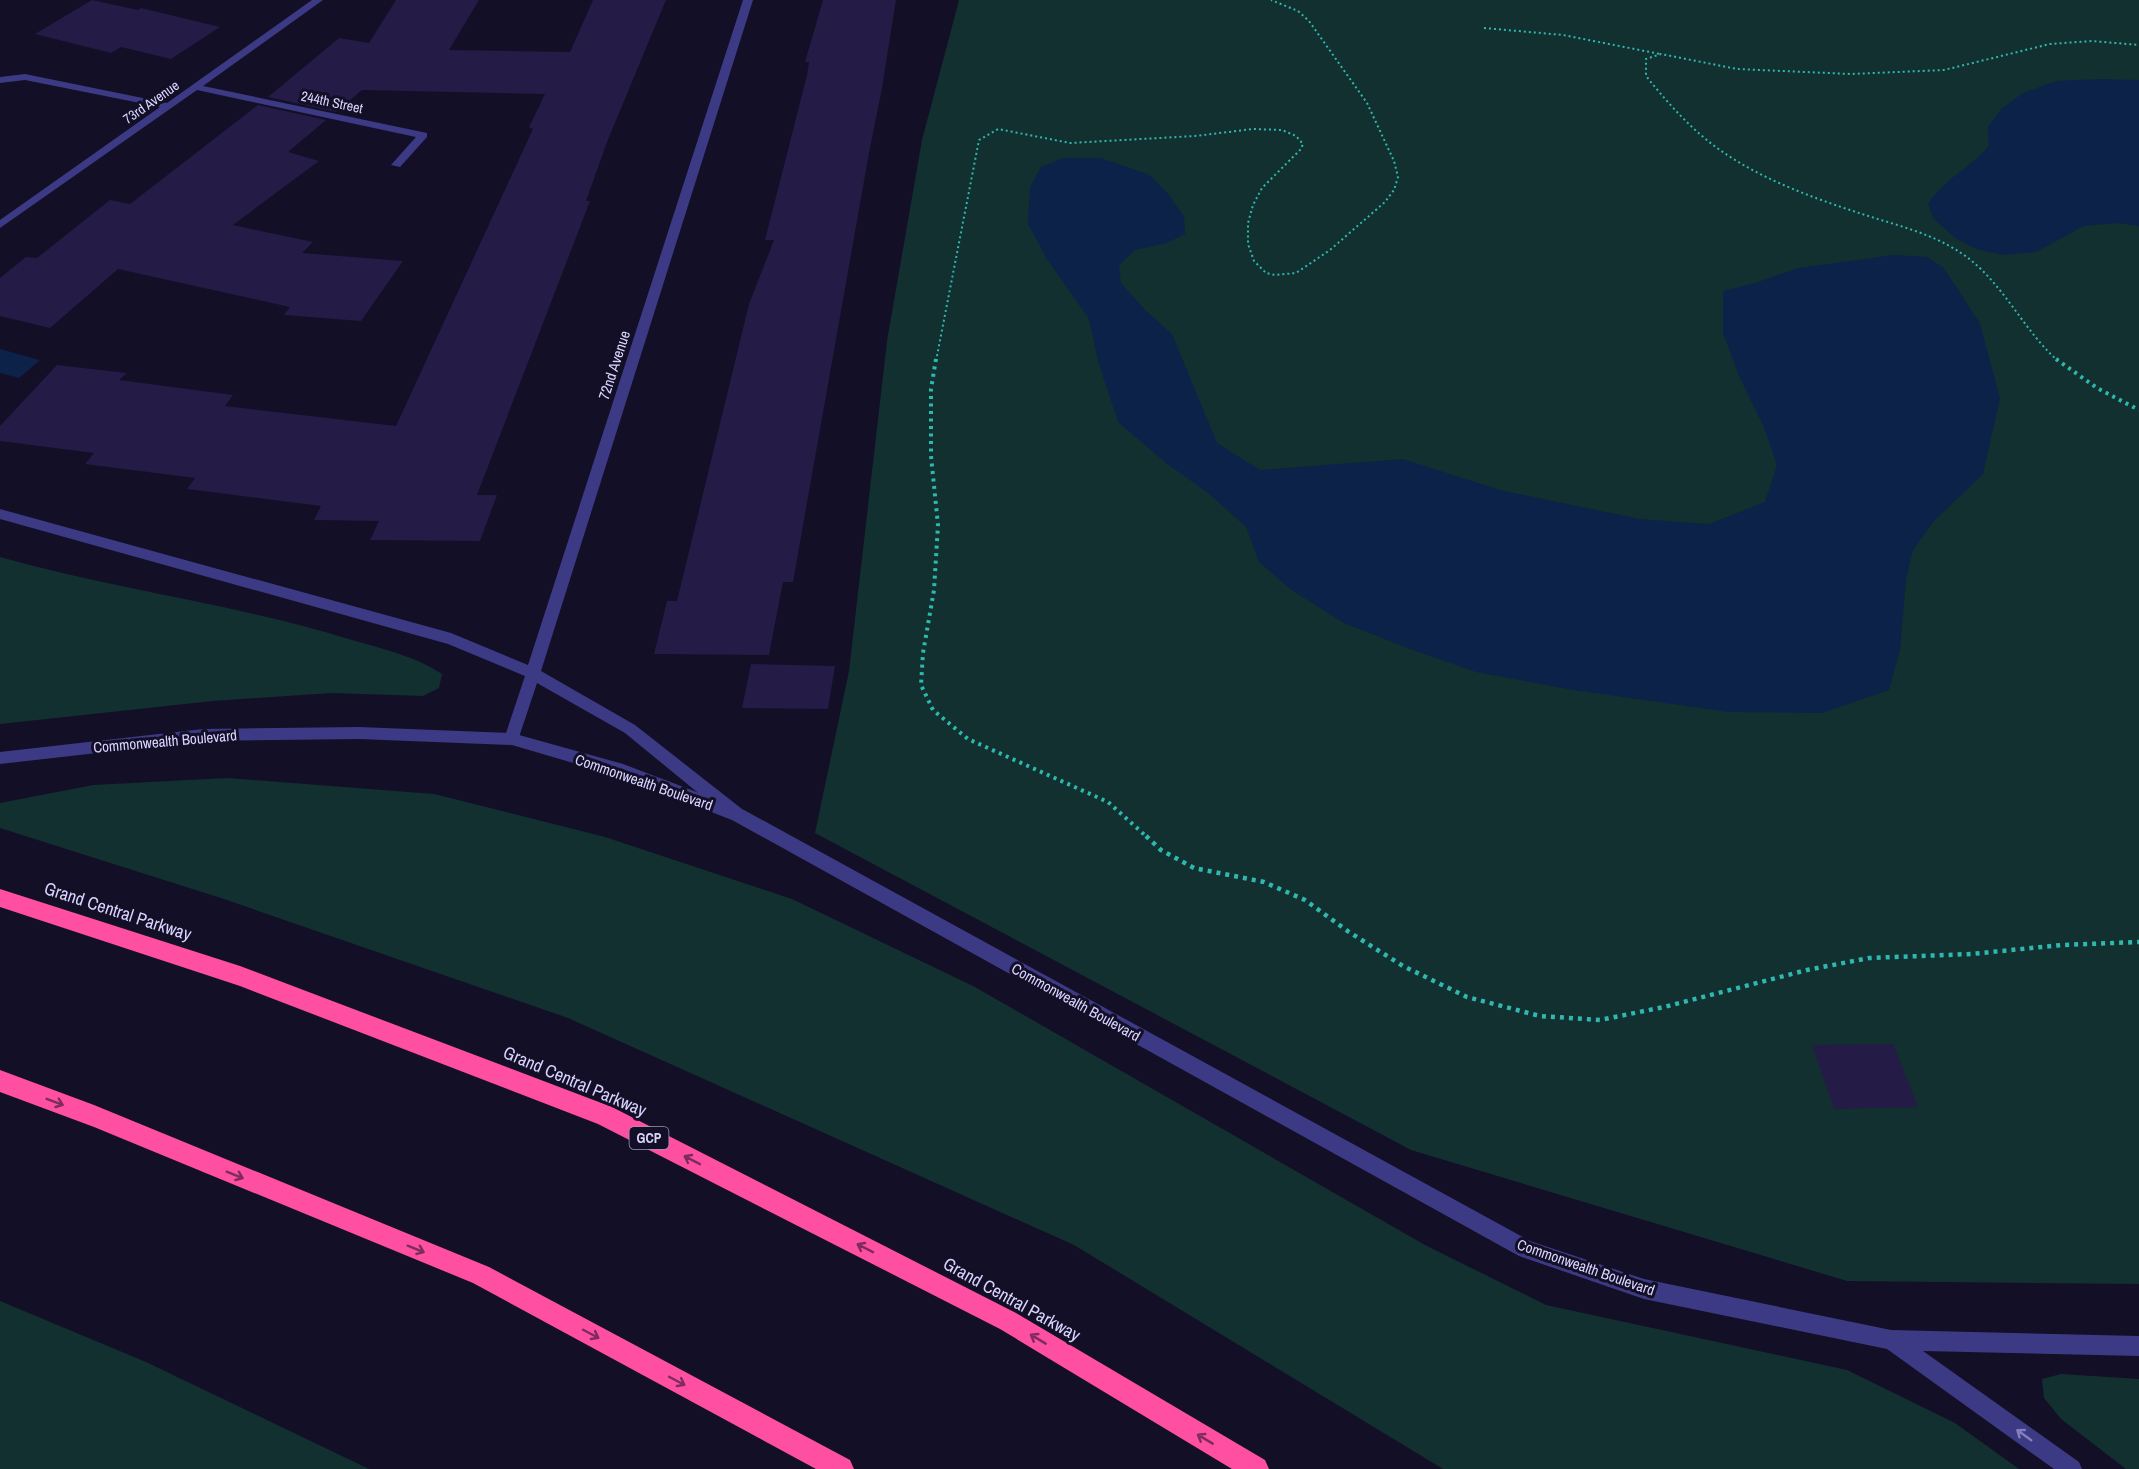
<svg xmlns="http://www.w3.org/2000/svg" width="2139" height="1469" font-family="'Archivo Narrow',sans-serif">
<rect width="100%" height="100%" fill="#130f26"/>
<g fill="#12302f">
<path d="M959,0H2139V1284L1847,1281L1411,1150L815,833L849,671L887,341L922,140Z"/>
<path d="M0,557C116,590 237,604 352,640C383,649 415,656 442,674L439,688L423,696L332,693L213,701L0,724Z"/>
<path d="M227,778L434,794L605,837L792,899L975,987L1425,1245L1546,1305L1847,1370L1955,1423L2019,1469H1443L1074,1245L568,1018L224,899L0,828V803L93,785Z"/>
<path d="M0,1301L146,1362L369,1469H0Z"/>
<path d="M2061,1374L2139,1379V1469H2126L2061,1419L2044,1398L2042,1379Z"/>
</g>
<g fill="#0c2248">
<path d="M2101,79L2139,80V226L2116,223L2084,226L2036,252L2003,255L1976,249L1955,238L1933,218L1928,204C1943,180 1970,168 1989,146L1988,127L2001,109L2023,93L2056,81Z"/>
<path d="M1063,158H1101L1150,175L1169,195L1184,217L1185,234L1167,243L1135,250L1119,265L1121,283L1144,309L1172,334L1217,443L1260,470L1403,459L1500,490L1640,519L1709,524L1765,502L1777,465L1763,425L1739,376L1723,333V291L1755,283L1798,268L1894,255L1927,257L1944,268L1980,324L2000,398L1983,474L1934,521L1913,550L1906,579L1900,650L1889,690L1822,713L1729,712L1573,690L1476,672L1410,649L1344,623L1290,589L1259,562L1246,527L1208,493L1166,463L1118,422L1098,361L1089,319L1047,259L1028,224L1030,187L1041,167Z"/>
<path d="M0,349L40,360L19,378L0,373Z"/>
</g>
<g fill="#241b47">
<path d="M92,0L138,10L141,8L220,27L171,59L121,47L111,53L35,34Z"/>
<path d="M396,0H479L449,50L570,52L593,0H666L607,142L586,201H590L477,495H497L480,541L370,540L379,521L314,520L321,506L187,489L195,478L85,464L94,453L0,441V426L57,365L127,373L119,380L233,395L225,406L396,426L533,129L529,127L545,94L362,90L336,112L268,97L339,38L369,43Z"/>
<path d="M823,0H896L882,88L869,153L793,582H783L769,655L654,654L667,601H677L749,304L774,240H765L807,75L809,62H805Z"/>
<path d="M258,105L326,120L288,152L319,161L233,225L313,242L302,253L403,261L361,321L284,315L290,307L118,269L50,328L0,316V278L26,257L37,258L110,200L130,204Z"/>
<path d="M751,664L835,666L828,709L742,708Z"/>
<path d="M1893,1044L1918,1107L1834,1109L1812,1045Z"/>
</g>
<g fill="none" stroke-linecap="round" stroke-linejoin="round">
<g stroke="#2fb8b0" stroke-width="2" stroke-dasharray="2 3" stroke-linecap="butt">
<path d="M1484,28L1563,35L1660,54"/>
<path d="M936,361L979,140L998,129L1070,143L1195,136L1253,129L1282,130L1296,136L1303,144L1301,149L1262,188L1253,205L1248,223V244L1254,261L1266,273L1275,275L1296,273L1330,250L1385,202L1394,190L1398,177L1394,161L1367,103L1309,21L1298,11L1271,0"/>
<path d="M2058,361C2022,329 2002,280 1961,253C1930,232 1891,224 1856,212C1802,194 1745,173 1702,136C1681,118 1663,97 1646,76V59L1661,54L1737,69L1851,74L1944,70L2050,44L2092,41L2139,45"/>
</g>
<g stroke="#2fb8b0" stroke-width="4" stroke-dasharray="3 4.5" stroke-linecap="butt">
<path d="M936,359L931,389V456L938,525L934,590L923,653L921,685L933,710L968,739L1108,802L1148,838"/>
<path d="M2056,359L2097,388L2139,410"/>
</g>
<path stroke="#2fb8b0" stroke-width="4.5" stroke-dasharray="4 5" stroke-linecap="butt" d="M1146,836L1161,850L1194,868L1264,882L1305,900L1349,932L1403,966L1467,997L1540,1016L1600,1020L1664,1007L1807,970L1869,958L1971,954L2062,945L2139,942"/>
<g fill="#3d3a85" fill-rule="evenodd">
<path d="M312,0H323L203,86L427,133V137L400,167L391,165L416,137L197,90L0,228V220L160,107L25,80L0,83V77L25,74L167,103Z"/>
<path d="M743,0H753L541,671L635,725L742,809L744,814L742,819L736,821L730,819L625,733L537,683L517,743L512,745L507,743L504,739L525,676L448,644L0,519V509L451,633L528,665Z"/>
</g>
<path fill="#3d3a85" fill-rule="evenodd" d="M359,727L512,733L623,764L744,810L1530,1241L1644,1279L1891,1330L2139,1336V1356L1923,1351L2079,1462L2082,1469H2054L1887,1349L1644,1299L1519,1256L732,820L621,777L512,745L359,739L203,741L0,764V752L203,729Z"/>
<g fill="#ff4fa3" fill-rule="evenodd">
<path d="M0,889L240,966L612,1107L1016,1313L1265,1460L1269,1469H1232L1000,1329L598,1124L240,986L0,907Z"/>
<path d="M0,1070L94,1105L489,1267L850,1460L854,1469H816L473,1283L94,1127L0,1092Z"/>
</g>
</g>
<defs><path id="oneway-shaft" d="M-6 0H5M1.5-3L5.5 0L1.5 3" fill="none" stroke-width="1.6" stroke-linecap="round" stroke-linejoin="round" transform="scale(1.5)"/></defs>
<g stroke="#7d2c5e">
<use href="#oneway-shaft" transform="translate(55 1102) rotate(21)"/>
<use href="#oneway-shaft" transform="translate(692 1160) rotate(-153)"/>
<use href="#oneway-shaft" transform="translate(235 1175) rotate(22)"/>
<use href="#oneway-shaft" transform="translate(865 1248) rotate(-153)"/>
<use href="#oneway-shaft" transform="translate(416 1249) rotate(22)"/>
<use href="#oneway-shaft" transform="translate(591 1334) rotate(28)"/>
<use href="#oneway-shaft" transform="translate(1038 1339) rotate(-149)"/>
<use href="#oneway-shaft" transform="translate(677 1381) rotate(28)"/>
<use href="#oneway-shaft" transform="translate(1205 1439) rotate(-149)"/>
</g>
<use stroke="#837fbc" href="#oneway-shaft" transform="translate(2024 1435) rotate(-144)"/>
<g text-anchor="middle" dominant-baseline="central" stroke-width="6" stroke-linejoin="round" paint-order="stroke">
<g font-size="14" fill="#d9d4ff" stroke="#130f26">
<text transform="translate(151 102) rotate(-35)">73rd Avenue</text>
<text transform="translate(332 102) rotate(12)">244th Street</text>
</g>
<rect fill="#130f26" stroke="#9e99be" stroke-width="1.5" x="629.5" y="1127" width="39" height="22" rx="4.5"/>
<g font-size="14" font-weight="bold" fill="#d9d4ff">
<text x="649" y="1138">GCP</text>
</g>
<g font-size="15" fill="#d9d4ff" stroke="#130f26">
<text transform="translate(614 365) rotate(-72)">72nd Avenue</text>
<text transform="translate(165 741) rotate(-5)">Commonwealth Boulevard</text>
<text transform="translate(644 782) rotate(19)">Commonwealth Boulevard</text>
<text transform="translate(1076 1002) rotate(29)">Commonwealth Boulevard</text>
<text transform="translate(1586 1267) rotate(19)">Commonwealth Boulevard</text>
</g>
<g font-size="18" fill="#d9d4ff" stroke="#130f26">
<text transform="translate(118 911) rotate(18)">Grand Central Parkway</text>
<text transform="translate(575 1081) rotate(23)">Grand Central Parkway</text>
<text transform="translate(1012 1299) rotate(29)">Grand Central Parkway</text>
</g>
</g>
</svg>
